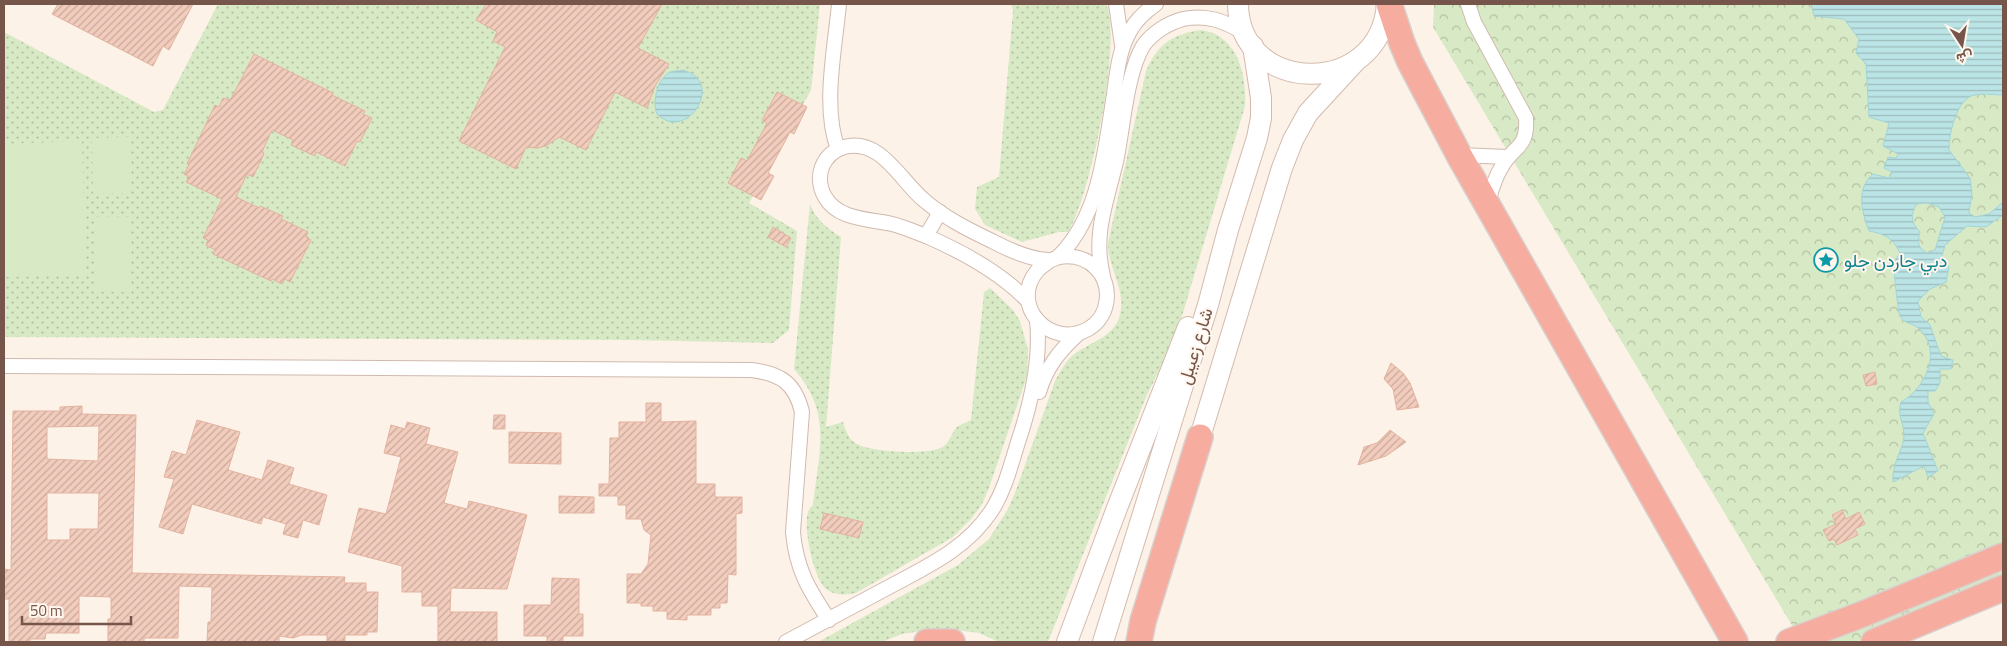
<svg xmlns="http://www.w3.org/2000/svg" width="2007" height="646" font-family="'Titillium Web',Vazirmatn,sans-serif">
<defs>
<pattern id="grass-dots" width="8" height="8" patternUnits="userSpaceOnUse" patternTransform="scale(1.25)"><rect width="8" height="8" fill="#d8eac5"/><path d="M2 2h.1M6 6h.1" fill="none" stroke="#b4c0a2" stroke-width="1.8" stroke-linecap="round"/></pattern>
<pattern id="forest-crowns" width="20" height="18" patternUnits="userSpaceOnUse" patternTransform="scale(1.25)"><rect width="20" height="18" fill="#d8eac5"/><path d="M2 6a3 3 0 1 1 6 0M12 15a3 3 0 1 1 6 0" fill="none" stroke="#b4c0a2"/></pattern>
<pattern id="water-rules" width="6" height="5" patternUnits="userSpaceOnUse" patternTransform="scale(1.25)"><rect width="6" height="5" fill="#bbe4e6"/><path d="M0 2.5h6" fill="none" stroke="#9dbcbc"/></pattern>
<pattern id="building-hatch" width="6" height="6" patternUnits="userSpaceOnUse" patternTransform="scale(1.25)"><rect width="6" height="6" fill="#f2cdbe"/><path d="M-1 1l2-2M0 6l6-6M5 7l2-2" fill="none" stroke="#c9a99c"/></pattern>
</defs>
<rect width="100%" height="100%" fill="#fcf2e7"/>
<g fill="url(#grass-dots)">
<path d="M218,4H820L811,90L749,203L797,231L789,330L773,343L629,340L4,337V32L154,112L163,110Z"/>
<path d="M1011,4H1106C1123,39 1090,198 1068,232H1059L1022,242L985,225L975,209L977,187L999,177L1013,11Z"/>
<path d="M1200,30C1237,34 1247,74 1245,106L1176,336L1146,397L1048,642H999L979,633L941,628L902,634L882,642H818L958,565L989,539L1008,509L1015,493L1055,381C1060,372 1064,364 1070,358C1087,341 1119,339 1121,308C1123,285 1108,266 1108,243L1146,71C1158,44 1171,35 1200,30Z"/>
<path d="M810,204C816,220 827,228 841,237L826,427L843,422C846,431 848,439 857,444C871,452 932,456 944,446C950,441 952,432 957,427C961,424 967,422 971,420L984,292L990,288L1013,310L1020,321L1028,350L1027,376L989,488L982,504L972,518L953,537L856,593C846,595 835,596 826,589C813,578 803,527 808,512C809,509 811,507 813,505C819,450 833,414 794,369Z"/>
</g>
<path fill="url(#forest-crowns)" d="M1434,4H2003V591L1855,642H1802L1433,27Z"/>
<g fill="#d8eac5">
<path d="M129,137L131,193L93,194L92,138Z"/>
<path d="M82,141L86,274L4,277V144Z"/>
<rect x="94" y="217" width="37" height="75"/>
</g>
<g fill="url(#water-rules)" stroke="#a1d5d8" fill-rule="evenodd">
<path d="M1811,4H2003V95C1994,95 1984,93 1975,95C1956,98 1949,135 1949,150L1970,178L1972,192L1969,213L1975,217L1989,214L2003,202V215L1986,227L1967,226L1945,245L1942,256L1949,267L1946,282L1930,289L1918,301L1921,317L1930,325L1941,356L1953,360L1951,369H1940V383L1935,391H1928V402L1934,414L1923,433L1938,471L1928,477L1924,466L1893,482C1891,463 1905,448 1904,433C1903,420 1897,416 1901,402C1925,389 1944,350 1918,328C1912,323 1904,324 1900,316C1898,313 1893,266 1894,263C1895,259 1898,256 1900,253C1893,238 1885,234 1869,231C1862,212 1855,190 1873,174L1889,178L1892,172L1884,168L1888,157L1896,158L1898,154L1883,146L1889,123L1869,117L1866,64L1856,53L1859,39L1844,19L1814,16ZM1927,203L1939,207L1945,217L1935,250L1927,253C1918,248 1917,242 1920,232C1911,223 1910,214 1917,204Z"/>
<path d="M682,70C727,80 687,144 657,114C652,102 657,79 670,72C673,71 679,71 682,70Z"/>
</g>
<g fill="url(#building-hatch)" stroke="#e4b29f" fill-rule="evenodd">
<path d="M58,4H193L169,50L163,46L153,66L52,14Z"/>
<path d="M486,4H662L638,48L669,64L655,86L647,108L615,92L586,150L559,137L546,146L536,148L526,147L516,169L459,141L505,47L493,41L497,32L476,20Z"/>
<path d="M254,54L333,93L332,95L365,111L363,114L372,118L360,142L357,141L345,166L316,152L315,156L291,145L293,140L272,130L262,152L264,154L253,177L247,174L236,197L259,208L260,206L283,216L281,219L308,232L306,237L311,240L290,282L285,279L282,284L272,279L271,281L213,254L215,250L206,245L208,240L203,238L222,199L186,182L189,177L184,174L189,165L187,164L215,105L219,107L223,98L229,100L232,97Z"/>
<path d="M777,92L807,107L794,134L790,132L768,173L774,176L761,200L728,183L741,158L747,161L767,123L762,120Z"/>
<path d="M773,227L791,238L786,247L768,237Z"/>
<path d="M1391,363L1403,373L1410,383L1419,407L1397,410L1393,389L1384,379Z"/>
<path d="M1875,372L1877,384L1866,386L1863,375Z"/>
<path d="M646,403H661V422L696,421V484H715V497H742V513L736,514V575L728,574L727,603H720V608H711V615H687V620L667,619V611H653V606H641V603H627V574H641L648,564L651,535L644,530L641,519H626V505H618V496H599V484H609L610,438H619V422H646Z"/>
<path d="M82,406V414L136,415L132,573L345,577L344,583H366V592H378L377,632H367V635H345V641H327V635H302L293,638L279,636V642H207L208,622H211L212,587L179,586L178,638H144V642H108V619H111V597L79,596V633H46L45,639H30V642H9V599H4V569L11,570L13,411H60V407ZM99,426L98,461L47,459V427ZM47,493H99L98,529H70V540H47Z"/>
<path d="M494,415H505V429H493Z"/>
<path d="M197,420L240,432L228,470L262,480L268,460L294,468L289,484L327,495L319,525L303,520L298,538L283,534L286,524L263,517L261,524L192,504L183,534L159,527L174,479L164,477L172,451L186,455Z"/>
<path d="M407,422L430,428L426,444L458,452L444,503L467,509L469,501L527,515L507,589L451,588L450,612H497V642H438V606H422V592H402V566L348,552L359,508L386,514L401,457L384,453L391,425L405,429Z"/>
<path d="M1390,430L1406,442L1386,456L1358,465L1364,447L1377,443Z"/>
<path d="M509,432L561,433V464L509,463Z"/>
<path d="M559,496L594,497V513H559Z"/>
<path d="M1842,510L1846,519L1859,512L1865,524L1855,529L1858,535L1837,545L1834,539L1829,541L1823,530L1836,524L1832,515Z"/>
<path d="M824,513L863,522L859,538L820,529Z"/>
<path d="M552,578L579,579V614H583V636H563V642H547V636H524V605H551Z"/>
</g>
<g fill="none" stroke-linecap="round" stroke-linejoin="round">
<g stroke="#d0baaf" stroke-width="16">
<g id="street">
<path d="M1116,4L1122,45"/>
<path d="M1468,4L1474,22L1526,118C1528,150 1513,145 1501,168C1494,179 1491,192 1487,205"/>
<path d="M838,149C822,108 835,48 839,4"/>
<path d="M1459,155L1508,157"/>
<path d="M926,236L940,212"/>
<path d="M1058,257C1100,216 1105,150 1114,94C1117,72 1119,50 1130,31C1136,20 1146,11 1156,4"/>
<path d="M1103,276C1092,233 1108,199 1117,157C1123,126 1127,73 1143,46C1152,33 1168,23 1183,19C1206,14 1225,21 1244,33"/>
<path d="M1028,301C1000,272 963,252 926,236C915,232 904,227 892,224C870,219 838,220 825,197C820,188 818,178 822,167C826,157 834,150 844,147C881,137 901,182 925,201C945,218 969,230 992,241C1009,250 1029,259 1048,260C1052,261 1055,258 1059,257C1072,255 1086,258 1096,268C1113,285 1110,317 1088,329C1050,350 1009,305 1037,271C1040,267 1046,264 1049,261"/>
<path d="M4,366L752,370C781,374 795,383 802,412L793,532C796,569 809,590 829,620"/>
<path d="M1039,392C1046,368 1059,351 1078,334"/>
<path d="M786,642C820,624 853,606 887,588C926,567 967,549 992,510C1006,488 1012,460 1020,436C1032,399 1041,359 1037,320"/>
</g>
</g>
<g stroke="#d3baad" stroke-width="22">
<g id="secondary">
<path d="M1238,4C1239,95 1380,99 1387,4"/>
<path d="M1200,437L1282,168L1293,140L1308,113L1354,63"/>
<path d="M1067,642L1117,508L1188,327"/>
<path d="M1103,642L1208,305L1228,230L1257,138L1261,118V98L1253,46"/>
</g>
</g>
<g stroke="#d9d0cd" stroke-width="28">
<g id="highway">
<path d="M1389,4L1402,43L1410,62L1459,155L1735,642"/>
<path d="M927,642H952"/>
<path d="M1139,642L1143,621L1200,437"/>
<path d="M1789,642L1863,614L2003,556"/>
<path d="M1874,642L2003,588"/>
</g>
</g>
<use href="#street" stroke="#fff" stroke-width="14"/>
<use href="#secondary" stroke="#fff" stroke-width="20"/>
<use href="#highway" stroke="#f6ac9e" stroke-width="25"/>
</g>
<defs>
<g id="sight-ring" transform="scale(1.25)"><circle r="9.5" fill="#fff6ed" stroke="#0f9aa8" stroke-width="1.5"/><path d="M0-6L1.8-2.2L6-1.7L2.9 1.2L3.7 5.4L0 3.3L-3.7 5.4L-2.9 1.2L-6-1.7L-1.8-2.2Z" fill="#0f9aa8"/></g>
</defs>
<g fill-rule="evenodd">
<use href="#sight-ring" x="1826" y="260"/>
</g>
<g text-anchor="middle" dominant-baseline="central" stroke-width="4" stroke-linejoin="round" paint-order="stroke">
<g font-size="18" fill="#0d838f" stroke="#fff6ed" text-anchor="start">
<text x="1844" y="260">دبي جاردن جلو</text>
</g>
<g font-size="18" fill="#76564b" stroke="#fff6ed">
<text transform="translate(1195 346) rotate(-73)">شارع زعيبل</text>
</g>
</g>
<rect width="2007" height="646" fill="none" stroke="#76564b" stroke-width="10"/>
<g transform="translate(1962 45) rotate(168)" stroke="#fff6ed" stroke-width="4" paint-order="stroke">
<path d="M0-4L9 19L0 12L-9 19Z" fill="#76564b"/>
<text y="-8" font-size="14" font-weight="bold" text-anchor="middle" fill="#76564b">ش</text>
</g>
<path d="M22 616v8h109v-8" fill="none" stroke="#76564b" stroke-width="2.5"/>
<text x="30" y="616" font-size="15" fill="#76564b" stroke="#fff6ed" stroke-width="4" paint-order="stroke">50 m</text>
</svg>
